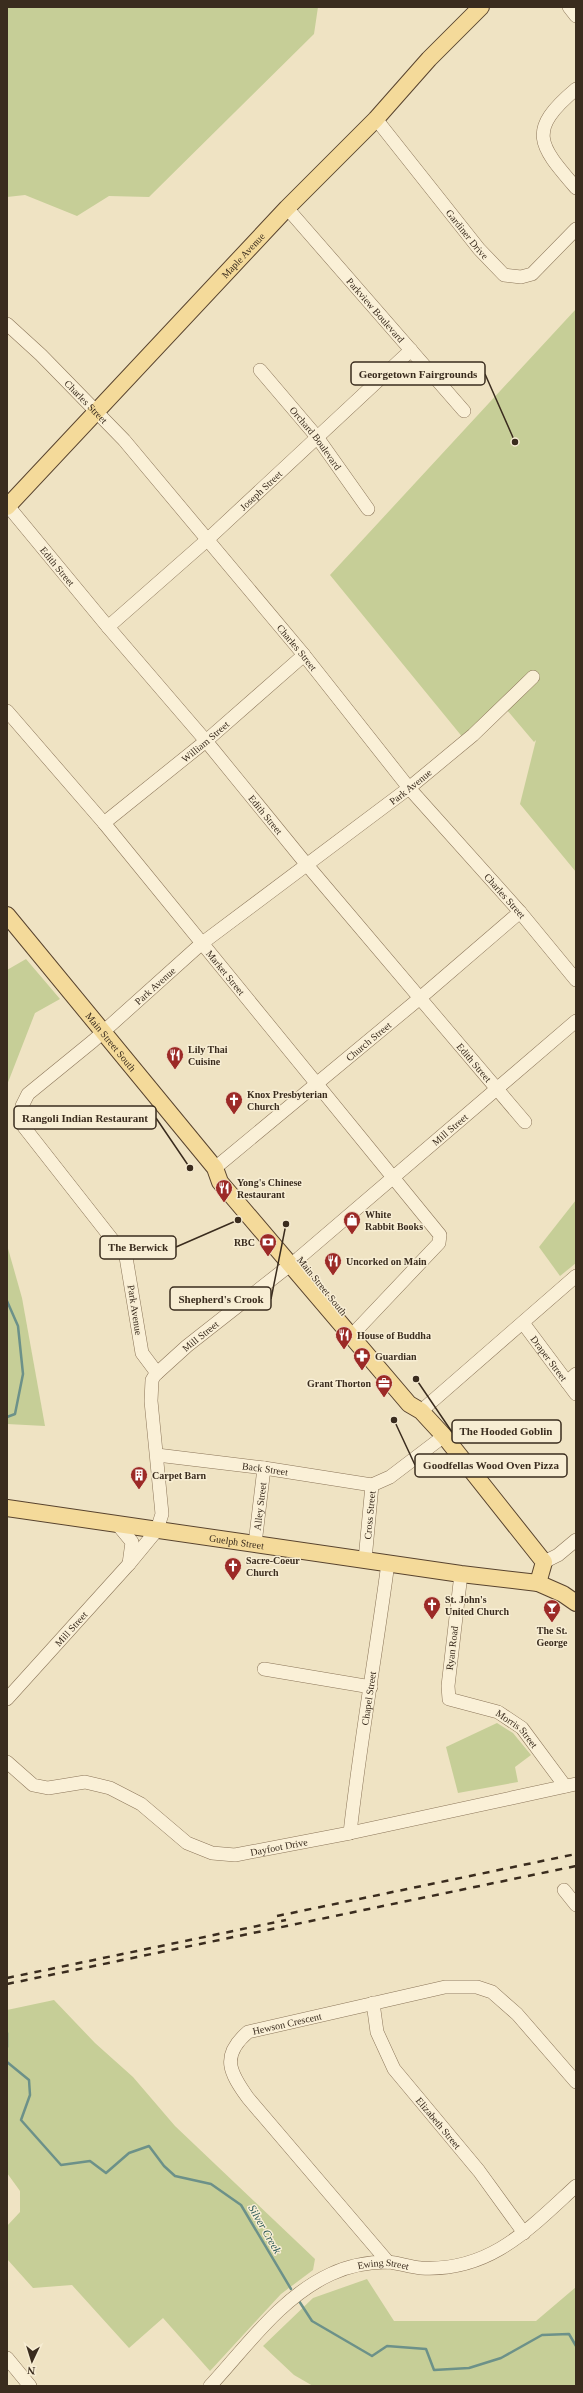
<svg xmlns="http://www.w3.org/2000/svg" width="583" height="2393" font-family="Georgia,serif">
<rect width="100%" height="100%" fill="#efe3c3"/>
<g fill="#c6ce97">
<path d="M7,7H318L314,34L149,197L109,196L77,216L25,195L7,197Z"/>
<path d="M576,309V872L520,804L536,740L534,742L506,709L464,739L330,575Z"/>
<path d="M26,959L60,999L35,1013L7,1085V970Z"/>
<path d="M576,1200V1263L560,1276L539,1247Z"/>
<path d="M7,1245L22,1298L45,1426L7,1424Z"/>
<path d="M497,1723L513,1733L531,1755L515,1767L518,1782L458,1793L446,1747Z"/>
<path d="M54,2000L95,2043L133,2077L175,2126L315,2259L313,2270L281,2294L210,2371L163,2318L129,2348L72,2285L33,2288L7,2259V2226L20,2212V2191L7,2173V2010Z"/>
<path d="M367,2279L394,2321H536L576,2287V2386H313L294,2375L263,2346L313,2298Z"/>
</g>
<g fill="none" stroke-linecap="round" stroke-linejoin="round">
<g stroke="#6c9189" stroke-width="2.5">
<path d="M7,1301L18,1326L23,1374L15,1414L7,1417"/>
<path d="M7,2033V2047"/>
<path d="M7,2062L29,2080L30,2095L21,2120L61,2165L90,2161L106,2173L129,2153L149,2146L164,2166L175,2176L211,2184L241,2205L291,2289"/>
<path d="M299,2301L312,2321L372,2356L387,2346L426,2349L434,2370L469,2368L501,2358L542,2335L569,2334L576,2346"/>
</g>
<g stroke="#8b7559" stroke-width="14">
<g id="minor">
<path d="M569,7L576,16"/>
<path d="M576,89C526,131 539,145 576,188"/>
<path id="s1" d="M376,119L479,249L504,275L521,277L532,274L576,229"/>
<path id="s2" d="M287,208L464,411"/>
<path id="s3" d="M7,324L41,355L124,440L304,655L409,788L520,912L576,980"/>
<path id="s4" d="M260,370L317,437L368,509"/>
<path id="s5" d="M8,506L108,627L206,741L307,865L525,1122"/>
<path id="s6" d="M108,627L207,540L411,350"/>
<path id="s7" d="M7,711L104,823L440,1235L439,1243L351,1336"/>
<path id="s8" d="M104,823L206,741L304,655"/>
<path id="s9" d="M215,1168L420,998L520,912"/>
<path id="s10" d="M523,1323L576,1394"/>
<path id="s11" d="M157,1373L142,1353L126,1257L24,1127L22,1106L28,1094L93,1041L201,944L409,788L473,735L533,677"/>
<path d="M567,1382L576,1374"/>
<path d="M421,1411L576,1276"/>
<path id="s12" d="M157,1455L264,1468L372,1485"/>
<path d="M372,1485L390,1477L444,1436"/>
<path d="M118,1525L132,1542L129,1564"/>
<path id="s13" d="M255,1544L264,1468"/>
<path id="s14" d="M365,1560L372,1485"/>
<path d="M544,1562L558,1555L576,1540"/>
<path id="s15" d="M461,1574L448,1686L449,1699L498,1712L522,1728L565,1786"/>
<path d="M264,1669L371,1687"/>
<path id="s16" d="M7,1699L129,1564L157,1530L162,1514L151,1401L152,1380L155,1375L187,1346L299,1258L576,1021"/>
<path id="s17" d="M7,1762L33,1785L48,1788L85,1782L110,1788L141,1804L187,1843L212,1853L235,1855L350,1833L576,1784"/>
<path id="s18" d="M350,1833C360,1743 376,1653 388,1563"/>
<path d="M564,1890L576,1905"/>
<path id="s19" d="M373,2003L377,2032L394,2069L479,2171L524,2233"/>
<path id="s20" d="M388,2262L248,2098C230,2073 220,2056 248,2032L445,1987H477L492,1992L517,2014L576,2082"/>
<path d="M7,2358L30,2386"/>
<path id="s21" d="M210,2386C247,2346 281,2297 331,2274C348,2266 370,2262 388,2262C399,2263 410,2267 421,2268C490,2272 529,2229 576,2186"/>
</g>
</g>
<g stroke="#58432e" stroke-width="18">
<g id="major">
<path id="s22" d="M7,507L287,208L376,119L429,59L481,7"/>
<path id="s23" d="M7,915L215,1168L220,1182L409,1404L421,1411L444,1436L544,1562L538,1583"/>
<path id="s24" d="M7,1508L461,1574L538,1583L563,1594L576,1603"/>
</g>
</g>
<use href="#minor" stroke="#faf0d7" stroke-width="13"/>
<use href="#major" stroke="#f4da9a" stroke-width="16"/>
<g stroke="#3a2c1e" stroke-width="2.5" stroke-dasharray="7 7" stroke-linecap="butt">
<path d="M277,1916L576,1854"/>
<path d="M7,1978L286,1920"/>
<path d="M7,1984L576,1866"/>
</g>
</g>
<defs>
<g id="restaurant-pin" transform="scale(0.9)"><path d="M0 17L-7.5 6A9.5 9.5 0 1 1 7.5 6Z" fill="#9c2a27" stroke="#f7edd3"/><path d="M-5-6h1v4h1v-4h1v4h1v-4h1v5L-1.5 .5V6h-2V.5L-5-1ZM5-6V6H3V1.5H1.5Q1.5-4 5-6Z" fill="#fff"/></g>
<g id="church-pin" transform="scale(0.9)"><path d="M0 17L-7.5 6A9.5 9.5 0 1 1 7.5 6Z" fill="#9c2a27" stroke="#f7edd3"/><path d="M-1.2-6h2.4v3.5h3.3v2.4h-3.3V6h-2.4V-.1h-3.3v-2.4h3.3Z" fill="#fff"/></g>
<g id="shop-pin" transform="scale(0.9)"><path d="M0 17L-7.5 6A9.5 9.5 0 1 1 7.5 6Z" fill="#9c2a27" stroke="#f7edd3"/><path d="M-5-2.5h2.3a2.7 3.5 0 0 1 5.4 0H5L5.5 6h-11ZM-1.5-2.5h3a1.5 2.3 0 0 0-3 0Z" fill="#fff"/></g>
<g id="bank-pin" transform="scale(0.9)"><path d="M0 17L-7.5 6A9.5 9.5 0 1 1 7.5 6Z" fill="#9c2a27" stroke="#f7edd3"/><path d="M-6-4H6V4H-6ZM0-2.3a2.3 2.3 0 1 0 0 4.6a2.3 2.3 0 1 0 0-4.6Z" fill="#fff"/></g>
<g id="pharmacy-pin" transform="scale(0.9)"><path d="M0 17L-7.5 6A9.5 9.5 0 1 1 7.5 6Z" fill="#9c2a27" stroke="#f7edd3"/><path d="M-2-6h4v4h4v4h-4v4h-4v-4h-4v-4h4Z" fill="#fff"/></g>
<g id="office-pin" transform="scale(0.9)"><path d="M0 17L-7.5 6A9.5 9.5 0 1 1 7.5 6Z" fill="#9c2a27" stroke="#f7edd3"/><path d="M-6-3h4V-5.5h4V-3h4V5H-6ZM-1-4.5V-3h2v-1.5ZM-6 0V1H6V0Z" fill="#fff"/></g>
<g id="building-pin" transform="scale(0.9)"><path d="M0 17L-7.5 6A9.5 9.5 0 1 1 7.5 6Z" fill="#9c2a27" stroke="#f7edd3"/><path d="M-4-6H4V6H1V3H-1V6H-4ZM-2.5-4.3h1.7v1.8h-1.7ZM.8-4.3h1.7v1.8H.8ZM-2.5-1h1.7V.8h-1.7ZM.8-1h1.7V.8H.8Z" fill="#fff"/></g>
<g id="bar-pin" transform="scale(0.9)"><path d="M0 17L-7.5 6A9.5 9.5 0 1 1 7.5 6Z" fill="#9c2a27" stroke="#f7edd3"/><path d="M-6-5H6L.8 .8V4.5H3.5V6h-7V4.5H-.8V.8Z" fill="#fff"/></g>
</defs>
<g fill-rule="evenodd">
<use href="#restaurant-pin" x="175" y="1055"/>
<use href="#church-pin" x="234" y="1100"/>
<use href="#restaurant-pin" x="224" y="1188"/>
<use href="#shop-pin" x="352" y="1220"/>
<use href="#bank-pin" x="268" y="1242"/>
<use href="#restaurant-pin" x="333" y="1261"/>
<use href="#restaurant-pin" x="344" y="1335"/>
<use href="#pharmacy-pin" x="362" y="1356"/>
<use href="#office-pin" x="384" y="1383"/>
<use href="#building-pin" x="139" y="1475"/>
<use href="#church-pin" x="233" y="1566"/>
<use href="#church-pin" x="432" y="1605"/>
<use href="#bar-pin" x="552" y="1608"/>
</g>
<g text-anchor="middle" dominant-baseline="central" stroke-width="3" stroke-linejoin="round" paint-order="stroke">
<g font-size="10" fill="#3a2c1e" stroke="#f7edd3">
<text stroke="none"><textPath href="#s1" startOffset="147">Gardiner Drive</textPath></text>
<text stroke="none"><textPath href="#s22" startOffset="345">Maple Avenue</textPath></text>
<text stroke="none"><textPath href="#s2" startOffset="135">Parkview Boulevard</textPath></text>
<text stroke="none"><textPath href="#s3" startOffset="111">Charles Street</textPath></text>
<text stroke="none"><textPath href="#s4" startOffset="88">Orchard Boulevard</textPath></text>
<text stroke="none"><textPath href="#s6" startOffset="205">Joseph Street</textPath></text>
<text stroke="none"><textPath href="#s5" startOffset="78">Edith Street</textPath></text>
<text stroke="none"><textPath href="#s3" startOffset="435">Charles Street</textPath></text>
<text stroke="none"><textPath href="#s8" startOffset="130">William Street</textPath></text>
<text stroke="none"><textPath href="#s11" startOffset="813">Park Avenue</textPath></text>
<text stroke="none"><textPath href="#s5" startOffset="402">Edith Street</textPath></text>
<text stroke="none"><textPath href="#s3" startOffset="759">Charles Street</textPath></text>
<text stroke="none"><textPath href="#s7" startOffset="341">Market Street</textPath></text>
<text stroke="none"><textPath href="#s11" startOffset="489">Park Avenue</textPath></text>
<text stroke="none"><textPath href="#s9" startOffset="199">Church Street</textPath></text>
<text stroke="none"><textPath href="#s23" startOffset="164">Main Street South</textPath></text>
<text stroke="none"><textPath href="#s5" startOffset="726">Edith Street</textPath></text>
<text stroke="none"><textPath href="#s16" startOffset="767">Mill Street</textPath></text>
<text transform="translate(322 1286) rotate(51)">Main Street South</text>
<text transform="translate(135 1310) rotate(81)">Park Avenue</text>
<text stroke="none"><textPath href="#s16" startOffset="443">Mill Street</textPath></text>
<text stroke="none"><textPath href="#s10" startOffset="44">Draper Street</textPath></text>
<text stroke="none"><textPath href="#s12" startOffset="109">Back Street</textPath></text>
<text stroke="none"><textPath href="#s13" startOffset="38">Alley Street</textPath></text>
<text stroke="none"><textPath href="#s14" startOffset="45">Cross Street</textPath></text>
<text stroke="none"><textPath href="#s24" startOffset="232">Guelph Street</textPath></text>
<text stroke="none"><textPath href="#s16" startOffset="95">Mill Street</textPath></text>
<text transform="translate(452 1648) rotate(-83)">Ryan Road</text>
<text stroke="none"><textPath href="#s18" startOffset="136">Chapel Street</textPath></text>
<text stroke="none"><textPath href="#s15" startOffset="202">Morris Street</textPath></text>
<text stroke="none"><textPath href="#s17" startOffset="303">Dayfoot Drive</textPath></text>
<text stroke="none"><textPath href="#s20" startOffset="332">Hewson Crescent</textPath></text>
<text stroke="none"><textPath href="#s19" startOffset="140">Elizabeth Street</textPath></text>
<text stroke="none"><textPath href="#s21" startOffset="220">Ewing Street</textPath></text>
</g>
<g font-size="10" font-weight="bold" fill="#3a2c1e" stroke="#f7edd3" text-anchor="start">
<text x="188" y="1049">Lily Thai<tspan x="188" dy="12">Cuisine</tspan></text>
<text x="247" y="1094">Knox Presbyterian<tspan x="247" dy="12">Church</tspan></text>
<text x="237" y="1182">Yong's Chinese<tspan x="237" dy="12">Restaurant</tspan></text>
<text x="365" y="1214">White<tspan x="365" dy="12">Rabbit Books</tspan></text>
<text x="255" y="1242" text-anchor="end">RBC</text>
<text x="346" y="1261">Uncorked on Main</text>
<text x="357" y="1335">House of Buddha</text>
<text x="375" y="1356">Guardian</text>
<text x="371" y="1383" text-anchor="end">Grant Thorton</text>
<text x="152" y="1475">Carpet Barn</text>
<text x="246" y="1560">Sacre-Coeur<tspan x="246" dy="12">Church</tspan></text>
<text x="445" y="1599">St. John's<tspan x="445" dy="12">United Church</tspan></text>
<text x="552" y="1630" text-anchor="middle">The St.<tspan x="552" dy="12">George</tspan></text>
</g>
<g font-size="11" font-style="italic" fill="#2d5a58" stroke="#f7edd3">
<text transform="translate(265 2229) rotate(60)">Silver Creek</text>
</g>
</g>
<path fill="none" stroke="#3a2c1e" stroke-width="1.5" d="M515 442L485 374M190 1168L156 1118M238 1220L176 1247M286 1224L271 1299M416 1379L452 1432M394 1420L415 1465"/>
<g fill="#3a2c1e" stroke="#f7edd3" stroke-width="1.5">
<circle cx="515" cy="442" r="4"/>
<circle cx="190" cy="1168" r="4"/>
<circle cx="238" cy="1220" r="4"/>
<circle cx="286" cy="1224" r="4"/>
<circle cx="416" cy="1379" r="4"/>
<circle cx="394" cy="1420" r="4"/>
</g>
<g fill="#f7edd3" stroke="#3a2c1e" stroke-width="1.5">
<rect x="351" y="362" width="134" height="23" rx="4"/>
<rect x="14" y="1106" width="142" height="23" rx="4"/>
<rect x="100" y="1236" width="76" height="23" rx="4"/>
<rect x="170" y="1287" width="101" height="23" rx="4"/>
<rect x="452" y="1420" width="109" height="23" rx="4"/>
<rect x="415" y="1454" width="152" height="23" rx="4"/>
</g>
<g font-size="11" text-anchor="middle" font-weight="bold" fill="#3a2c1e">
<text x="418" y="378">Georgetown Fairgrounds</text>
<text x="85" y="1122">Rangoli Indian Restaurant</text>
<text x="138" y="1251">The Berwick</text>
<text x="221" y="1303">Shepherd's Crook</text>
<text x="506" y="1435">The Hooded Goblin</text>
<text x="491" y="1469">Goodfellas Wood Oven Pizza</text>
</g>
<rect width="583" height="2393" fill="none" stroke="#3a2c1e" stroke-width="16"/>
<g transform="translate(32 2361) rotate(184)" stroke="#f7edd3" stroke-width="3" paint-order="stroke">
<path d="M0-3L7 15L0 10L-7 15Z" fill="#3a2c1e"/>
<text y="-6" font-size="11" font-weight="bold" text-anchor="middle" fill="#3a2c1e">N</text>
</g>
</svg>
